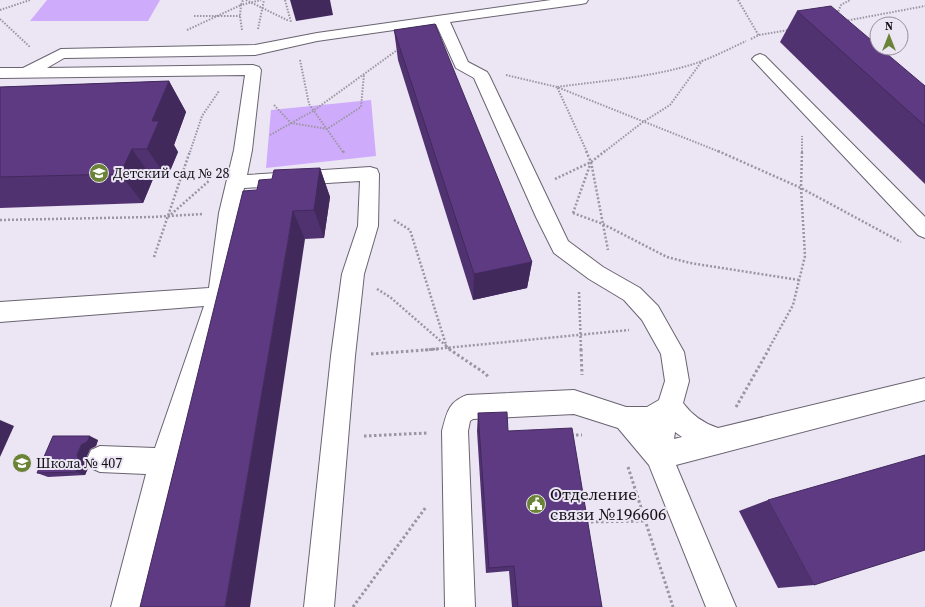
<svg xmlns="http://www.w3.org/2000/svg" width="925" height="607" font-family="'Source Serif 4',serif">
<rect width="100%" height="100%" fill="#ebe5f4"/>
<g fill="#cfacfb">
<path d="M47,0H160L148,21H30Z"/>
<path d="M371,100L376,156L266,168L271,110Z"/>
</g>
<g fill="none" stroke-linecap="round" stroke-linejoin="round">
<g stroke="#6a6471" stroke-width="2">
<g id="minor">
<path d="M551,0H588L586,3L581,4L450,22L468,62L487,72L489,75L568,241L603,267L640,288L658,306L684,352L689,381L683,403C692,415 703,423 718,428L925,378V400L676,465L736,607H706L649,465L618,428L574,414L473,419L470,421L468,431L475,607H445L442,431C447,413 448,402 467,395L574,390L626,407H647L659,400L665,381L661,354L642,320L624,300L589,279L554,253L536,217L474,78L456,68L436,24L317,41L255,55L64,58L47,68L253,65L259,67L261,70L252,150L247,175L370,167L377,169L379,174L378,226L364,274L355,356L334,607H304L331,356L342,274L358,226L360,181L244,188L239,213L230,296L176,461L141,607H111L146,474L100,472L91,468L87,459L91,450L100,446L155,448L204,306L0,322V302L209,288L219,213L234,150L245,75L0,78V68H23L61,49L255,45L317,33ZM675,432L682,437L674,439Z"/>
<path d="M760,54L765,56L925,217V238L918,235L755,62L752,59L755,56Z"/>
</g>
</g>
<g stroke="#9a95a1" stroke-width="2" stroke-dasharray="1.5 1.5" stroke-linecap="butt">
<path d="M246,0L289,21"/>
<path d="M285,0L291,22"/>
<path d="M738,0L759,36"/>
<path d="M0,10L30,0"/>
<path d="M837,14L841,5L850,0"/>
<path d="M194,16H240"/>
<path d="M0,19L30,47"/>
<path d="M845,21L925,6"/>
<path d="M258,29L264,0"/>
<path d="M187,30L241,5L243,0"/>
<path d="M242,30L240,16L241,5L261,0"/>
<path d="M751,39L759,35L789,30"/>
<path d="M300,60L309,104L343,152"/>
<path d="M506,75L557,87L720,152"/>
<path d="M274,105L291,123L327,129L361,107L364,74"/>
<path d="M270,135L313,111L400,48"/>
<path d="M190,152L202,116L219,91"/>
<path d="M587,152L557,87C600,81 645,78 687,66C708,60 727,50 746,41"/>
<path d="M604,152L643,122L670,105L702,61"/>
<path d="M802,152V136"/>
</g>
<g stroke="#9a95a1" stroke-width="2.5" stroke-dasharray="2 2" stroke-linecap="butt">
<path d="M343,151L344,153"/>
<path d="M718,151L801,188L901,242"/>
<path d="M591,162L608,250"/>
<path d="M555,179L591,162L605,151"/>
<path d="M573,213L591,162L586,151"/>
<path d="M573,213L603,224L667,257L690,263L799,280"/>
<path d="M168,217L210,180"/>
<path d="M0,220L152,217L203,214"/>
<path d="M394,220L410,230L447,348"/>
<path d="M154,257L190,151"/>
<path d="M377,289L390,297L451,350"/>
<path d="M579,292L581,350"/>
<path d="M425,350L629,330"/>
<path d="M768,350L793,305L805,256L801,188L802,151"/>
</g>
<g stroke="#9a95a1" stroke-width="3" stroke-dasharray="2.5 2.5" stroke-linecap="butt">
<path d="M449,349L486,374L489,378"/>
<path d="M581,349L582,375"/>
<path d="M371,354L438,349"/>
<path d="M736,407L769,349"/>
<path d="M571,435H582"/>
<path d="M364,436L427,433"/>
<path d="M628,467L673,607"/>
<path d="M586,522L646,521"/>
<path d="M353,607L426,507"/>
</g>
<use href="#minor" fill="#fff" fill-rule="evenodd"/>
</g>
<g fill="#513271">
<path d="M797,11L925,86V184L780,42Z"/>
<path d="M394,30L532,262L527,288L473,300L398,60Z"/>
<path d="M169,81L186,112L174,145L178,152L167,178L153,179L143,203L0,208V87Z"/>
<path d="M320,168L330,197L324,238L305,239L257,190L272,179Z"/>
<path d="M478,413L508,431L602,607H512L509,571L486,573L477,431Z"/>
<path d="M98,440L96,446L90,449L86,458L89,466L85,475L48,477L37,473Z"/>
<path d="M768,500L814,585L778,588L739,511Z"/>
</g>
<g fill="#42295c">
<path d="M290,0H330L333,15L296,21Z"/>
<path d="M169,81L186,112L174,145L178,152L167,178L147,149L152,121Z"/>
<path d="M132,149L153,179L143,203L120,174Z"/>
<path d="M320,168L330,197L324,238L314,210Z"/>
<path d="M293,211L305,239L250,607H225Z"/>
<path d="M532,262L527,288L473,300L474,274Z"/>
<path d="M0,420L14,426L0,457Z"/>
<path d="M90,436L98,440L96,446L90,449L86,458L89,466L85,475L76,472L77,455L81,445Z"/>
</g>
<g fill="#5e3a83" stroke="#42295c">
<path d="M831,6L877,45V48H880L925,86V126L797,11Z"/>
<path d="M435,24L532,262L474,274L394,30Z"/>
<path d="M169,81L152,121H159L147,149H132L120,174L0,177V87Z"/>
<path d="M320,168L314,210L293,211L225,607H140L243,191L257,190L259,180L272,179L274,170Z"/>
<path d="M507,412L508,431L572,428L602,607H518L514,566L489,568L478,413Z"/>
<path d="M53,436H90L87,442L81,445L77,455L80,463L76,472L37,473Z"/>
<path d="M925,455V550L814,585L768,500Z"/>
</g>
<defs>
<g id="school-disc" transform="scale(1)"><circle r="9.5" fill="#6b8336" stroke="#ebe5f4"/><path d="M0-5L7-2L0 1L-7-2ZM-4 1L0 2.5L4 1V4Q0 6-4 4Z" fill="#fff"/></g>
<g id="civic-disc" transform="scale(1)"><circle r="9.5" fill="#6b8336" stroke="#ebe5f4"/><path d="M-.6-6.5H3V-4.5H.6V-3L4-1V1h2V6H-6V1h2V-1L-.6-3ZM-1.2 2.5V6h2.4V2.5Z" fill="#fff"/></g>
</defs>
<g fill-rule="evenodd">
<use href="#school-disc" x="99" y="173"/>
<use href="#school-disc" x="22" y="463"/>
<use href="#civic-disc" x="536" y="504"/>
</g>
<g text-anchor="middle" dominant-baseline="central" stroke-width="4" stroke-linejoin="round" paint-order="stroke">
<g font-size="14" fill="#110f14" stroke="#ebe5f4" text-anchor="start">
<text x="113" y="173">Детский сад № 28</text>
<text x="36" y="463">Школа № 407</text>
</g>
<g font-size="17" fill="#110f14" stroke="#ebe5f4" text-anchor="start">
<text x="550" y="494">Отделение<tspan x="550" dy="20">связи №196606</tspan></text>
</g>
</g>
<g transform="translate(889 36)"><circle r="19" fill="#ebe5f4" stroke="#948f9a"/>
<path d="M0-3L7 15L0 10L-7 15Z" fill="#6b8336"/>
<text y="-6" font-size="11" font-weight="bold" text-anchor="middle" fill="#110f14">N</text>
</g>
</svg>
